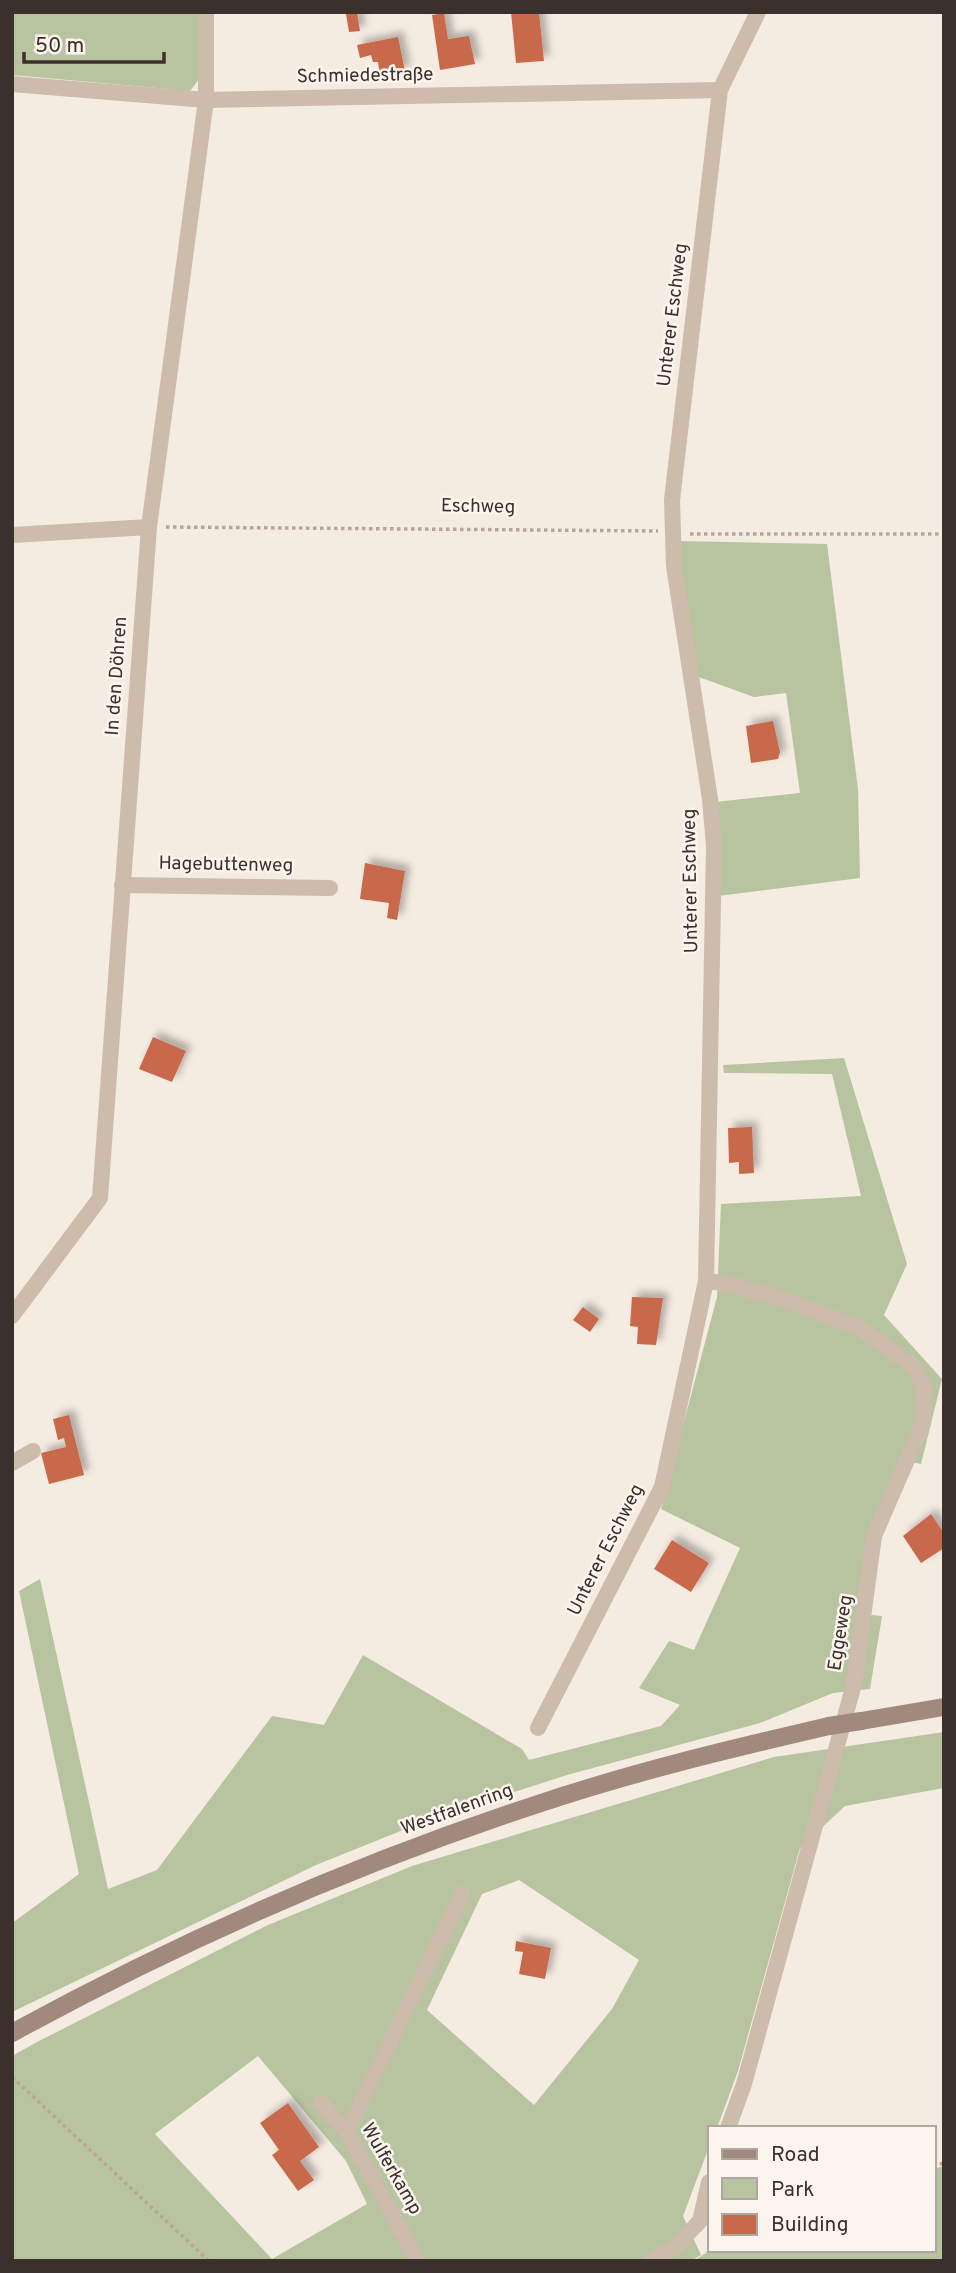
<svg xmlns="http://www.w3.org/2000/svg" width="956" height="2273" font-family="Overpass,sans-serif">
<defs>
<filter id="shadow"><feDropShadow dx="5.5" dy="-5.5" stdDeviation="3.5" flood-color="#0004"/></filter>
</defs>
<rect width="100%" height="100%" fill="#f4ebe1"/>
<g fill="#b8c4a0" fill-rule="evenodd">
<path d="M12,12H199V79L190,91L12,75Z"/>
<path d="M676,541L827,544L858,789L860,878L718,896L715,802L800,793L786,693L754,697L696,676Z"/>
<path d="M844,1058L907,1264L884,1315L942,1379L921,1464L901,1460L858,1614L882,1616L870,1689L833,1693L760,1723L567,1775L428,1820L316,1865L12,2012V1919L15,1921L79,1874L19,1591L40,1579L108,1889L157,1870L272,1716L324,1725L363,1655L522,1749L529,1760L661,1726L680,1705L639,1688L669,1641L694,1650L740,1548L661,1509L717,1297L721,1204L861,1196L832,1074L724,1073L723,1065Z"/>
<path d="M944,1732V1788L845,1806L800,1848L738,2071L717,2128H709V2147L683,2216L701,2255L691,2261H12V2056L37,2042L268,1925L412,1866L774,1757ZM519,1880L639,1960L612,2009L534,2105L427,2010L482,1894ZM258,2056L346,2161L367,2204L272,2259L155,2134Z"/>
<path d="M944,2166V2261H694L710,2250H933V2169Z"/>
</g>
<g fill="#c8694b" filter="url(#shadow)">
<path d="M357,12L360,31L349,32L346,14Z"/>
<path d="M511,12H539L544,61L516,63Z"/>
<path d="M444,13L448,39L469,36L475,64L440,70L432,15Z"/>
<path d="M398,37L405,71L380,75L378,62H373L371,55L360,58L357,45Z"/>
<path d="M773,721L780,752L778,759L751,763L746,726Z"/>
<path d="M365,863L405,871L397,920L387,918L389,903L360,899Z"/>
<path d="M153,1037L186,1051L172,1082L139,1069Z"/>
<path d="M752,1127L754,1173L739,1174V1162L729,1163L728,1128Z"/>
<path d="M632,1297L663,1298L656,1345L637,1344L638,1327L630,1326Z"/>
<path d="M583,1307L599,1319L590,1332L573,1320Z"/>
<path d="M69,1415L84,1475L49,1484L41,1453L66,1447L64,1438L58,1440L53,1419Z"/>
<path d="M931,1514L944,1533V1548L921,1563L903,1536Z"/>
<path d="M672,1540L709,1563L691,1592L654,1569Z"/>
<path d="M516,1941L551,1948L545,1979L519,1974L523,1952L515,1951Z"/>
<path d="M288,2103L319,2147L300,2161L314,2180L298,2191L272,2155L279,2150L260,2123Z"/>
</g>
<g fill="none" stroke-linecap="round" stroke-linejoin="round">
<g stroke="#b9a596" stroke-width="3.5" stroke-dasharray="3.5 3.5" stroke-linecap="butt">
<path d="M166,527L658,531"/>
<path d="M690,534H944"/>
<path d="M12,2077L209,2261"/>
<path d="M933,2166L944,2163"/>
</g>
<g stroke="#cdbbac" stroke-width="16">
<path d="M12,84L206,100L720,90"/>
<path d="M12,535L149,527"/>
<path d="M122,885L330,888"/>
<path d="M706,1281L724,1283L780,1298L860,1328L913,1366L924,1385L923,1423L874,1536L854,1684L744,2084L728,2128"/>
<path d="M12,1316L100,1198L149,527L206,100V12"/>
<path d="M12,1463L33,1451"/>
<path d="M538,1728L662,1487L706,1281L714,846L710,799L674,566L672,500L720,90L758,12"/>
<path d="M321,2103L347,2132L418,2261"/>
<path d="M347,2132L462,1894"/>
<path d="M650,2261L675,2247L700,2221L709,2182"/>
</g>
<g stroke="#a18a7d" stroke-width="18">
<path d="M861,1721L944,1707"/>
<path d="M12,2033C178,1942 353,1865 532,1806C629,1773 730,1749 829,1726"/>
</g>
<path stroke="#a18a7d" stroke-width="18" d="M829,1726L861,1721"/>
</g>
<g text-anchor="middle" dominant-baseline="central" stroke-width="5" stroke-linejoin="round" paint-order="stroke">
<g font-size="19" fill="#3b302b" stroke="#fbf5ee">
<text transform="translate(365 76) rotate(-1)">Schmiedestraße</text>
<text transform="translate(673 315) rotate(-83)">Unterer Eschweg</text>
<text transform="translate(478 507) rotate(1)">Eschweg</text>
<text transform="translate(117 676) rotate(-86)">In den Döhren</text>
<text transform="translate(226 865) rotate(1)">Hagebuttenweg</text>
<text transform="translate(691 881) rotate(-91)">Unterer Eschweg</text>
<text transform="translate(606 1550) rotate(-63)">Unterer Eschweg</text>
<text transform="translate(841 1633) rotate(-81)">Eggeweg</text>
<text transform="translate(457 1810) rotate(-20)">Westfalenring</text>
<text transform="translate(391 2169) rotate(60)">Wulferkamp</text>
</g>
</g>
<rect width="956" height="2273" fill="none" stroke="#3b302b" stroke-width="28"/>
<rect x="708" y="2126" width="228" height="126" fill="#fbf5ee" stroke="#aea6a0" stroke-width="2"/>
<rect x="722" y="2149" width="35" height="10" fill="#a18a7d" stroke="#aea6a0" stroke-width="2"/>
<text x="771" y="2161" font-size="21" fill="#3b302b">Road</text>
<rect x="722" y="2178" width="35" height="21" fill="#b8c4a0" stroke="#aea6a0" stroke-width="2"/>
<text x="771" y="2196" font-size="21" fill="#3b302b">Park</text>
<rect x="722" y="2214" width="35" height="21" fill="#c8694b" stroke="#aea6a0" stroke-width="2"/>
<text x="771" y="2231" font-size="21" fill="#3b302b">Building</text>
<path d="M24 52v10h140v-10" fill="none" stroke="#3b302b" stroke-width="3.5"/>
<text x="35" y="52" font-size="21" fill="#3b302b" stroke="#fbf5ee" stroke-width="5" paint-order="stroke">50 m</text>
</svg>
